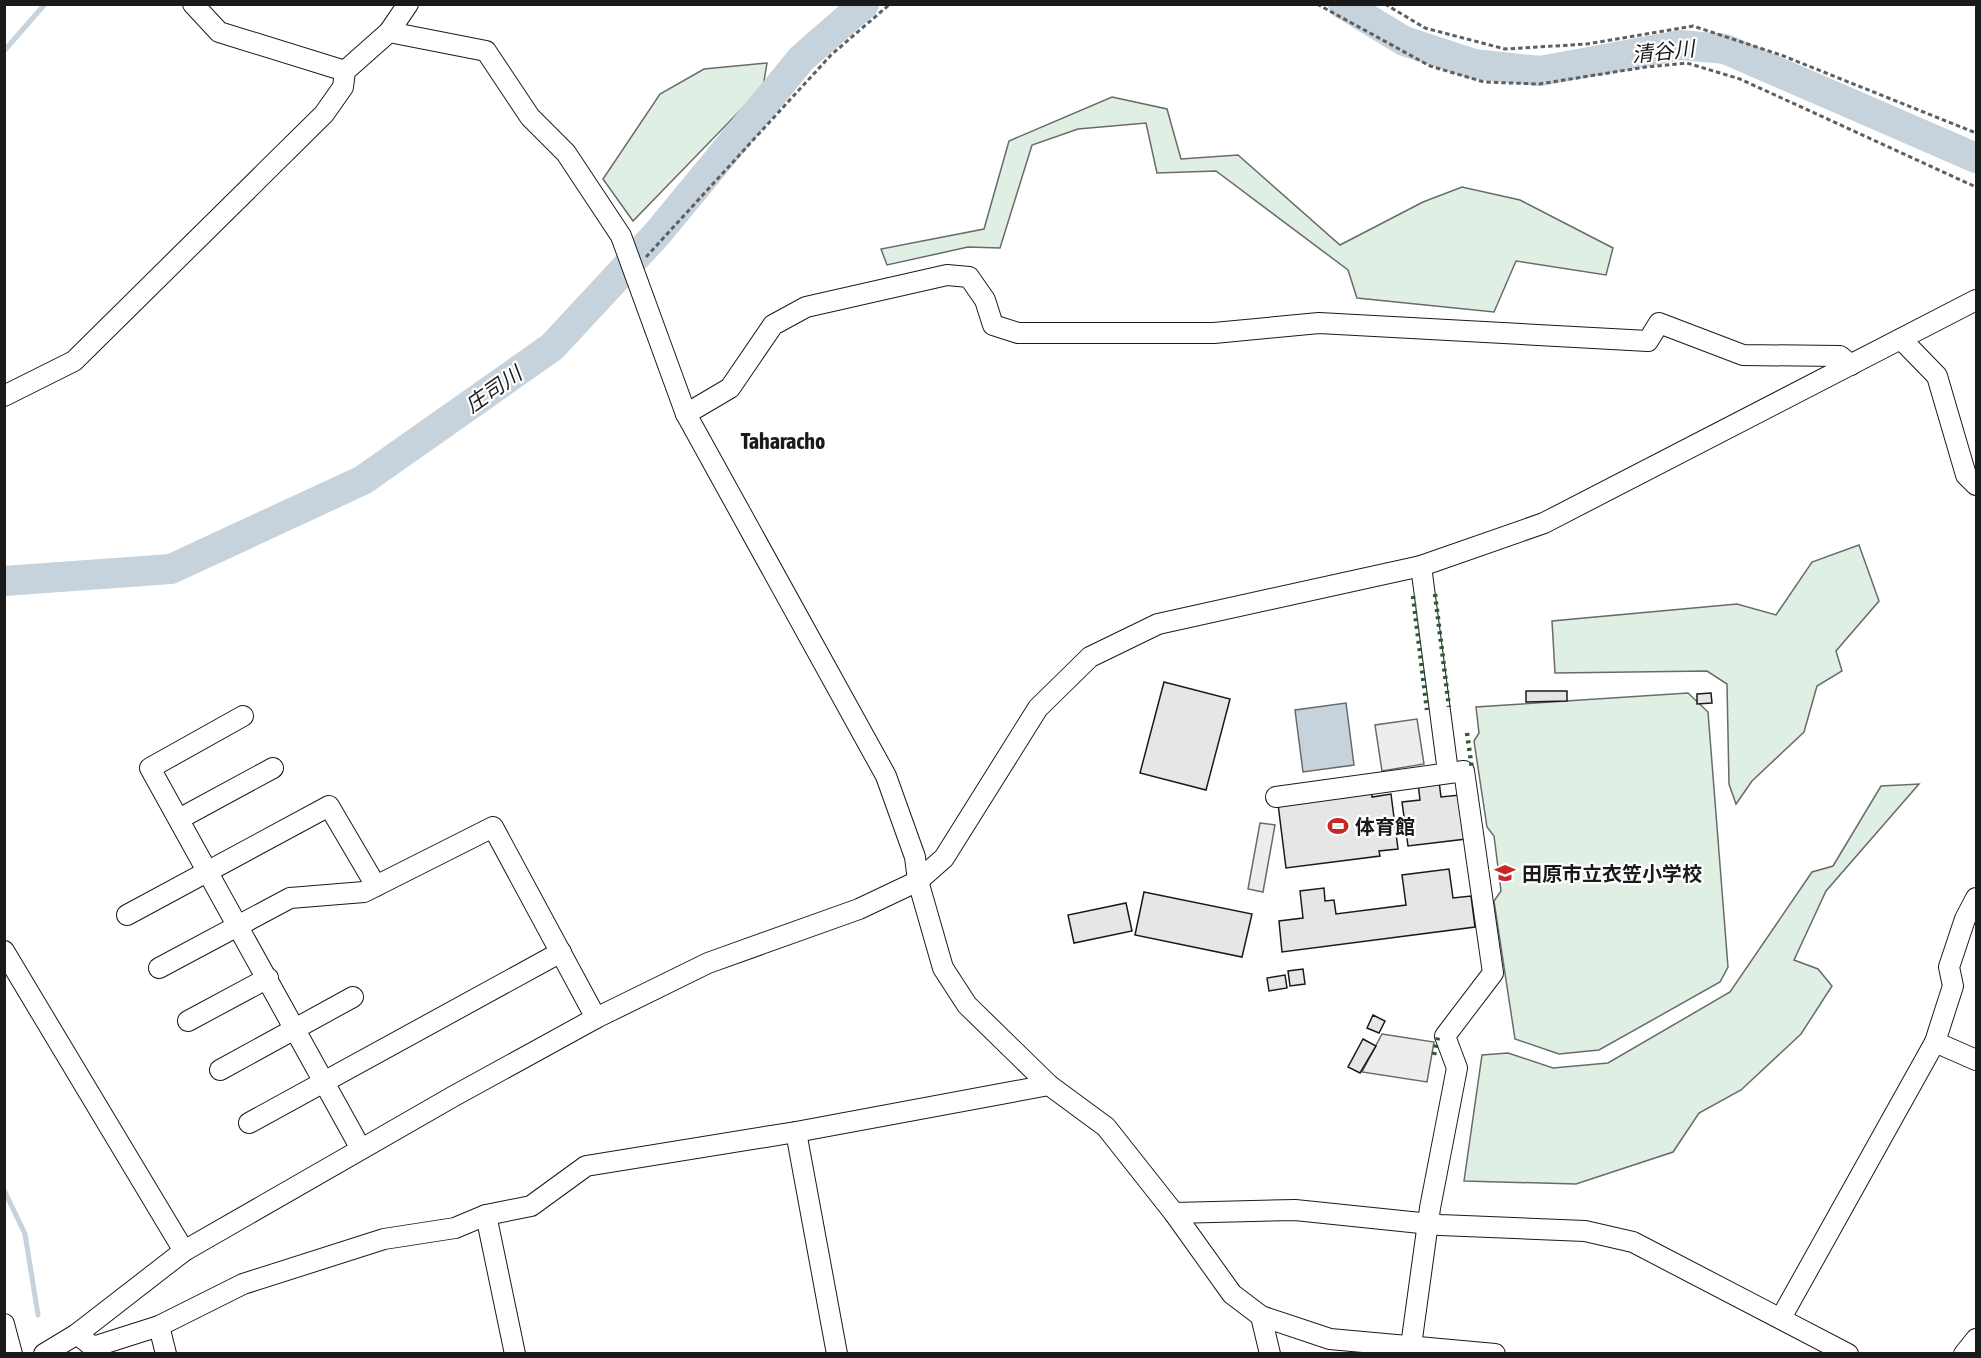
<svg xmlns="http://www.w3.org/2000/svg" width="1981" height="1358" font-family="'Asap Condensed','Noto Sans JP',sans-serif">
<rect width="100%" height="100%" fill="#fff"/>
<g fill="#e0efe3" stroke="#6a6a6a" stroke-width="1.5">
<path d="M767,63L763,87L633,221L603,179L660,94L704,69Z"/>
<path d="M1112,97L1167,109L1181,159L1238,155L1340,245L1423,202L1462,187L1520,200L1613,248L1606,275L1516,261L1494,312L1357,298L1348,270L1216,171L1157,173L1146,123L1078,129L1032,145L1000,248L968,247L887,265L881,249L984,229L1009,141Z"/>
<path d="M1859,545L1879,601L1836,651L1842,671L1817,686L1804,732L1752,781L1736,804L1729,784L1727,684L1707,671L1555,673L1552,621L1737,604L1776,615L1812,562Z"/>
<path d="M1688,693L1708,712L1728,967L1720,982L1599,1050L1559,1054L1515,1039L1494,901L1501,891L1494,836L1487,827L1474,741L1479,733L1476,707Z"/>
<path d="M1919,784L1826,891L1794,960L1818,969L1832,986L1801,1034L1741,1090L1699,1113L1673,1152L1576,1184L1464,1181L1482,1055L1508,1053L1553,1068L1608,1063L1730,992L1812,872L1833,866L1881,786Z"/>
</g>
<g fill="#ededed" stroke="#6a6a6a" stroke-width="1.5">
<path d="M1417,719L1424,764L1382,771L1375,725Z"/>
<path d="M1260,823L1275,825L1263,892L1248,889Z"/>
<path d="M1382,1034L1434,1042L1427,1082L1362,1072Z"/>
</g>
<path fill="#c6d2dc" stroke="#6a6a6a" stroke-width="1.5" d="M1346,703L1354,765L1303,772L1295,710Z"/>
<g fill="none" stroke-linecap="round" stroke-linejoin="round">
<g stroke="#c6d2dc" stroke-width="5">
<path d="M4,51L45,4"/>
<path d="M4,1190L25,1234L38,1315"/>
</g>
<g stroke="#c6d2dc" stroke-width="30">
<path d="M1343,4L1404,41L1474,64L1540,71L1681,45L1725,49L1976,158"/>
<path d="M4,581L171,569L363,480L552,347L657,234L802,58L864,4"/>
</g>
</g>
<g fill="#e6e6e6" stroke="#1a1a1a" stroke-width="1.5">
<path d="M1164,682L1230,699L1206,790L1140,773Z"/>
<path d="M1526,691H1567V701L1526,702Z"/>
<path d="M1711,693L1712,703L1697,704V694Z"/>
<path d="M1439,781L1441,797L1460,795L1466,839L1408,846L1402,802L1420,800L1418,783Z"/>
<path d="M1372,792V797L1391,794L1398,849L1379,851L1380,856L1286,868L1278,804Z"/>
<path d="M1449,869L1453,898L1471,896L1475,927L1282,952L1279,921L1303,918L1300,891L1324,888L1325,901L1334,900L1336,914L1406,905L1402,875Z"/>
<path d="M1144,892L1252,914L1242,957L1135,935Z"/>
<path d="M1126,903L1132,931L1074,943L1068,915Z"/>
<path d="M1303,969L1305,984L1290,986L1288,971Z"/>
<path d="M1285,975L1287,988L1269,991L1267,978Z"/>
<path d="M1373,1015L1385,1021L1379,1033L1367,1028Z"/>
<path d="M1363,1039L1376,1046L1360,1073L1348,1067Z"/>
</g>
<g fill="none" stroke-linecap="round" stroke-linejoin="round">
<g stroke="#1a1a1a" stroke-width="22">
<g id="minor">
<path d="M193,4L219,32L345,71"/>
<path d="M389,32L486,51L530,117L566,153L621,236L686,414L886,776L915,857L918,881L943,968L967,1005L1049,1085L1106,1127L1174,1213L1232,1294L1261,1316L1330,1339L1495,1354"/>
<path d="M1901,339L1937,376L1966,475L1976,485"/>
<path d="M4,396L74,361L324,114L343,87L345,71L389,32L408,4"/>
<path d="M686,414L730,388L773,325L806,307L947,275L969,277L985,300L993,325L1018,333H1214L1319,323L1648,341L1659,323L1743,355L1840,356L1851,365"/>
<path d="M1421,566L1448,772"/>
<path d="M243,716L150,768L361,1149"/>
<path d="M1276,797L1464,771L1493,973L1445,1036L1457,1068L1430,1208L1411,1346"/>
<path d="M179,819L273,768"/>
<path d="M127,915L329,806L376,886"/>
<path d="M4,951L184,1251"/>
<path d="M159,968L290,898L364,892L493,827L596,1018"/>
<path d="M188,1021L268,978"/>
<path d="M1935,1042L1976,1060"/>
<path d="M220,1070L353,997"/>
<path d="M249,1123L561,952"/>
<path d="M796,1132L837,1354"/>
<path d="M1174,1213L1295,1210L1440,1225L1585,1231L1633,1242L1848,1354"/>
<path d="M486,1215L515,1354"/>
<path d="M1261,1316L1270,1354"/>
<path d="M1781,1318L1935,1042L1953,986L1949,967L1965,919L1976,898"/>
<path d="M4,1324L12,1354"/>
<path d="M159,1326L166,1354"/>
<path d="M77,1334L93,1347L159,1326L243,1284L384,1239L455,1228L486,1215L531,1206L586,1166L796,1132L1049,1085"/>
<path d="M44,1354L77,1334L184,1251L454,1096L596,1018L708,963L859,909L918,881L944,858L1038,708L1090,657L1158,624L1421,566L1544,523L1976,300"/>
<path d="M1964,1354L1976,1339"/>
</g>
</g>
<g stroke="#5f5f5f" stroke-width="3" stroke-dasharray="4.5 3" stroke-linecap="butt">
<path d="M1317,4L1430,66L1484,82L1539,84L1646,67L1687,63L1740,79L1976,187"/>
<path d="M1385,4L1425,28L1505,49L1587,44L1693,26L1781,55L1976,133"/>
<path d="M646,257L831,55L890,4"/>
</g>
<use href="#minor" stroke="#fff" stroke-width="20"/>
<g stroke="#2b5a34" stroke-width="4.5" stroke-dasharray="3 4.5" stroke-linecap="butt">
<path d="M1435,594L1449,707"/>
<path d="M1413,596L1427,710"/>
<path d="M1467,733L1472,769"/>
<path d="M1434,1055L1438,1037"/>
</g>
</g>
<defs>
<g id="stadium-bare" transform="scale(1.62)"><path d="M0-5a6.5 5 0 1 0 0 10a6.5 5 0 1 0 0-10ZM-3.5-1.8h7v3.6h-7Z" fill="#c62828" stroke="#fff" stroke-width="2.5" paint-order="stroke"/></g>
<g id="school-bare" transform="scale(1.62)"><path d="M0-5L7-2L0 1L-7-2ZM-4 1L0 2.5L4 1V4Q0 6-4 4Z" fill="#c62828" stroke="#fff" stroke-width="2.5" paint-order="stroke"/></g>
</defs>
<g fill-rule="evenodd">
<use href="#stadium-bare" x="1338" y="826"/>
<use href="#school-bare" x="1505" y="873"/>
</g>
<g text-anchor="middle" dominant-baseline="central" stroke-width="4.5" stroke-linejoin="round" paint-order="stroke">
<g font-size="20" font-weight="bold" fill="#1a1a1a" stroke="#fff" text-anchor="start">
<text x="1355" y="826">体育館</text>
<text x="1522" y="873">田原市立衣笠小学校</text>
</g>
<g font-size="21" font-style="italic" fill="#1a1a1a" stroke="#fff">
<text transform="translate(1663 51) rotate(-6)">清谷川</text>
<text transform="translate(493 389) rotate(-35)">庄司川</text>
</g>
<g font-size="22" font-weight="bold" fill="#1a1a1a" stroke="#fff">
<text x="783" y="441">Taharacho</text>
</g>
</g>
<rect width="1981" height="1358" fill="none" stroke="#1a1a1a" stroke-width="12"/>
</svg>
